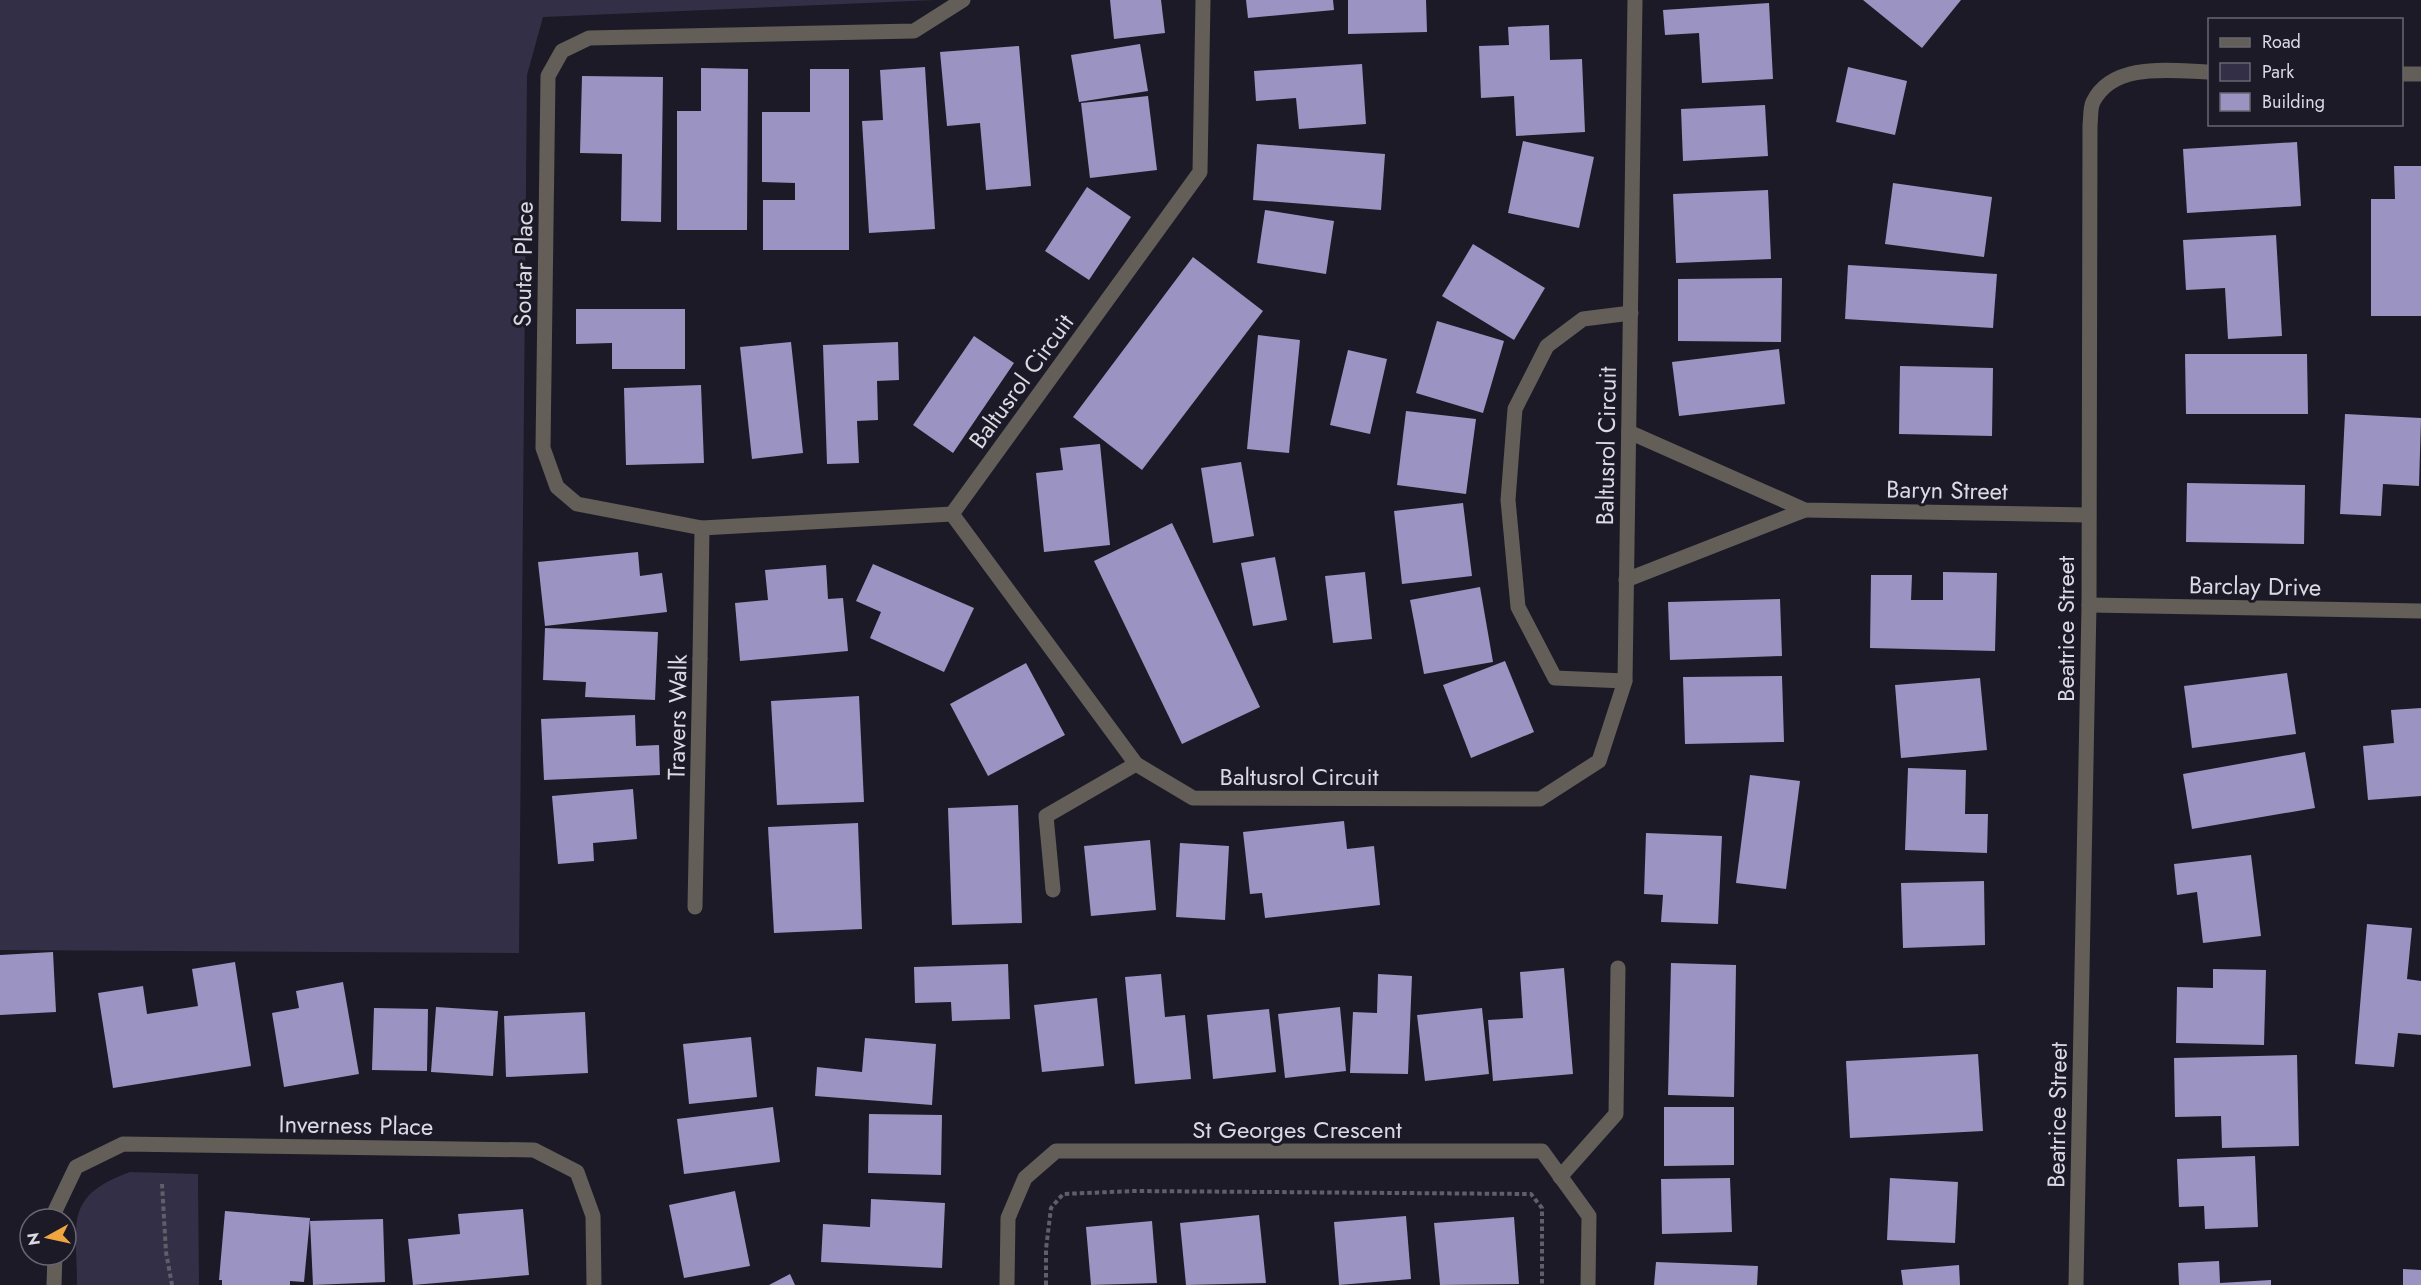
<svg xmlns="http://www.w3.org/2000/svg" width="2421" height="1285" font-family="Jost,sans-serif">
<rect width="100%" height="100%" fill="#1c1a27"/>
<g fill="#332f47">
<path d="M0,0H935L543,17L527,75L519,953L0,950Z"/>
<path d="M130,1172L198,1174L199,1285H77C77,1223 63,1196 130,1172Z"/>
</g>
<g fill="#9b93c2">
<path d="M1110,0H1161L1165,33L1114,39Z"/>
<path d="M1246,0H1333L1334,10L1248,18Z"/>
<path d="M1348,0H1426L1427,32L1348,34Z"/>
<path d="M1863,0H1961L1922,48Z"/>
<path d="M1769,3L1773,79L1702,83L1699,33L1665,35L1663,10Z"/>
<path d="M1549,25L1550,60L1582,59L1585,132L1516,136L1514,96L1481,98L1479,46L1509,45L1508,27Z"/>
<path d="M1140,44L1148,91L1079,102L1071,55Z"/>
<path d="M1019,46L1031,186L986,190L980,123L947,126L940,52Z"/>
<path d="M1362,64L1366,124L1299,129L1296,98L1256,101L1254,71Z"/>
<path d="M925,67L935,229L869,233L862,121L883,120L880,70Z"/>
<path d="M1848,67L1907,81L1895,135L1836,122Z"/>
<path d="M701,68L748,69L747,230H677V111H701Z"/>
<path d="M810,69H849V250H763V200H795V183L762,182V112H810Z"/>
<path d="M582,76L663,77L661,222L621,221L622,154L580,153Z"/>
<path d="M1148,96L1157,170L1090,178L1081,103Z"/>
<path d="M1765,105L1768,156L1683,161L1681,109Z"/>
<path d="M1523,141L1594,157L1579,228L1508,213Z"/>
<path d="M2297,142L2301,206L2187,213L2183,149Z"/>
<path d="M1257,144L1385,154L1381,210L1253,200Z"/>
<path d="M2394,166H2421V316H2371V199H2395Z"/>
<path d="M1893,183L1992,197L1984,257L1885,244Z"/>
<path d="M1087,187L1131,217L1089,280L1045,251Z"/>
<path d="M1768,190L1771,259L1676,263L1673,194Z"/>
<path d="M1265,210L1334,221L1326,274L1257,263Z"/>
<path d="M2276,235L2282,336L2228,339L2225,288L2186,290L2183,240Z"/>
<path d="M1473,244L1545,288L1514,340L1442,296Z"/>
<path d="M1193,257L1263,311L1142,470L1073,417Z"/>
<path d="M1848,265L1997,274L1993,328L1845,319Z"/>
<path d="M1782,278L1781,342L1678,341V279Z"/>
<path d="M576,309H685V369H612V343L576,344Z"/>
<path d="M1437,321L1504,341L1483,413L1416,393Z"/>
<path d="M1258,335L1300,340L1289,453L1247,449Z"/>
<path d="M974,336L1014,363L953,453L913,425Z"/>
<path d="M791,342L803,453L752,459L740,347Z"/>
<path d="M898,342L899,380L877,381L878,420L857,421L859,463L827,464L823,345Z"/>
<path d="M1779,349L1785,404L1679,416L1672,362Z"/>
<path d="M1348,350L1387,359L1370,434L1330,425Z"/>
<path d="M2185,354H2307L2308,414H2186Z"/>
<path d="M1900,366L1993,368L1992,436L1899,434Z"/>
<path d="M701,385L704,463L626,465L624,388Z"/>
<path d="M1406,411L1476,419L1466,494L1397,485Z"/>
<path d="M2345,414L2421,418L2419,486L2383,484L2381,516L2340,514Z"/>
<path d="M1100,444L1110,545L1044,552L1036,473L1063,470L1060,448Z"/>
<path d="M1241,462L1254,536L1213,543L1201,468Z"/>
<path d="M2187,483L2305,485L2304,544L2186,542Z"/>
<path d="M1463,503L1472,576L1402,584L1394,511Z"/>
<path d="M1172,523L1260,707L1182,744L1094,561Z"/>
<path d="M638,552L640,576L662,573L667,612L545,626L538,562Z"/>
<path d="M1275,557L1287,620L1253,626L1241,563Z"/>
<path d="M873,564L974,608L944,672L870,638L881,612L856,601Z"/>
<path d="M826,565L828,599L843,598L848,651L740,661L735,603L768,600L765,570Z"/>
<path d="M1365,572L1372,639L1333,643L1325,576Z"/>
<path d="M1943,572L1997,573L1995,651L1870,648L1871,575H1912L1911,600H1943Z"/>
<path d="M1480,587L1493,662L1424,674L1410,600Z"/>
<path d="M1780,599L1782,656L1670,660L1668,602Z"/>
<path d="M545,628L658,632L655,700L585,697L586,682L543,680Z"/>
<path d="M1505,661L1534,732L1471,758L1443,685Z"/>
<path d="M1026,663L1065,735L988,776L950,704Z"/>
<path d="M2287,673L2296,734L2192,748L2184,686Z"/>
<path d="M1782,676L1784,742L1685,744L1683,677Z"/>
<path d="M1980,678L1987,750L1901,758L1895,685Z"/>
<path d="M859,696L864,802L777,805L771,701Z"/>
<path d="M2421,708V796L2368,800L2363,746L2394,743L2391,710Z"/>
<path d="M635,715L636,746L659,745L660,775L544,780L541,719Z"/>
<path d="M2305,752L2315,808L2192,829L2183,774Z"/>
<path d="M1908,768L1966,770L1965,814H1988L1987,853L1905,850Z"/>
<path d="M1750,775L1800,781L1786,889L1736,883Z"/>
<path d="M633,789L637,839L593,843L594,861L558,864L552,796Z"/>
<path d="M1018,805L1022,923L952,925L948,808Z"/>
<path d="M1344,821L1347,849L1374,846L1380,905L1265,918L1262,893L1250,894L1243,832Z"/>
<path d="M858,823L862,929L774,933L768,827Z"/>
<path d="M1646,833L1722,836L1718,924L1661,922L1663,895L1644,894Z"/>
<path d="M1150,840L1156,910L1091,916L1084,846Z"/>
<path d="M1180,843L1229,846L1225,920L1176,917Z"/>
<path d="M2251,855L2261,936L2203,943L2197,892L2177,895L2174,864Z"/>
<path d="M1984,881L1985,945L1903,948L1901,883Z"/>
<path d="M2367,924L2412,928L2407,979L2421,981V1035L2398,1033L2394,1067L2355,1064Z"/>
<path d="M53,952L56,1012L0,1015V955Z"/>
<path d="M235,962L251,1066L113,1088L98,993L143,986L147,1014L198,1006L192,969Z"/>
<path d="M1671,963L1736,965L1734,1097L1668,1095Z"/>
<path d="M1008,964L1010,1019L952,1021L951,1002L915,1003L914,967Z"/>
<path d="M1564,968L1573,1074L1493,1081L1488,1020L1523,1018L1520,972Z"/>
<path d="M2213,969L2266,970L2264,1045L2176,1043L2177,987L2213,988Z"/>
<path d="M1161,974L1165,1017L1185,1015L1191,1079L1135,1084L1125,977Z"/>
<path d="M1378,974L1412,976L1408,1074L1350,1073L1353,1012L1377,1013Z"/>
<path d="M343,982L359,1074L284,1087L272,1013L299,1008L296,991Z"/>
<path d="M1097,998L1104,1066L1042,1072L1034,1005Z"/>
<path d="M436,1007L498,1011L493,1076L431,1072Z"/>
<path d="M1340,1007L1346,1071L1285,1078L1278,1014Z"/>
<path d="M374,1008L428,1009L427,1071L372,1070Z"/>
<path d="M1482,1008L1489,1074L1425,1081L1417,1015Z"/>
<path d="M1269,1009L1276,1072L1213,1079L1207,1015Z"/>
<path d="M585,1012L588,1073L506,1077L504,1016Z"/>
<path d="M751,1037L757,1097L689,1104L683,1044Z"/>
<path d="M865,1038L936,1044L932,1105L815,1096L817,1067L862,1072Z"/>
<path d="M1978,1054L1983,1131L1850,1138L1846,1061Z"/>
<path d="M2297,1055L2299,1146L2222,1148L2221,1116L2175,1117L2174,1058Z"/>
<path d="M773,1107L780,1162L684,1174L677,1119Z"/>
<path d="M1664,1107H1734V1165L1664,1166Z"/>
<path d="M869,1114L942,1115L941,1175L868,1173Z"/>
<path d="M2255,1156L2258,1227L2205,1229L2204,1206L2179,1207L2177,1159Z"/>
<path d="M1730,1178L1732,1232L1662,1234L1661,1179Z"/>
<path d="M1890,1178L1958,1182L1955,1243L1887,1240Z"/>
<path d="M735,1191L750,1266L684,1278L669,1205Z"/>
<path d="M871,1199L945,1203L942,1268L821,1262L823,1224L870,1227Z"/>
<path d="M523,1209L529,1275L413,1285L408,1239L460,1234L458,1214Z"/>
<path d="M225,1211L310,1218L304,1282L290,1281V1285H222V1280H219Z"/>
<path d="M1259,1215L1266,1283L1186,1285L1180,1223Z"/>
<path d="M1406,1216L1411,1279L1339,1285L1334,1222Z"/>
<path d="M1514,1217L1519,1284L1440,1285L1434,1223Z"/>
<path d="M383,1219L385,1282L313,1285L310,1221Z"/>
<path d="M1152,1221L1157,1283L1091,1285L1086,1227Z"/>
<path d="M2219,1261L2220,1283L2271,1280V1285H2179L2178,1263Z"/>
<path d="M1656,1262L1758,1266L1757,1285H1654Z"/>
<path d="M1959,1265L1960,1285H1903L1901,1270Z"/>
<path d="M2403,1269L2421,1270V1285H2403Z"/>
<path d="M790,1274L795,1285H769Z"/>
</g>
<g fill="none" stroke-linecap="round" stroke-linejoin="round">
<g stroke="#5f5e69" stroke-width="4" stroke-dasharray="4.5 3" stroke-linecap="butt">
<path d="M162,1184L166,1252L172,1285"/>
<path d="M1046,1285V1249L1051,1208L1063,1194L1135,1191L1531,1194L1542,1208V1285"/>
</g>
<g stroke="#635e58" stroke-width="15">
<path d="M1625,681L1555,678L1518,607L1508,500L1515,409L1547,346L1583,319L1631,313"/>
<path d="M1053,890L1046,816L1136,764"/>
<path d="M695,907L700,659"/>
</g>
<g stroke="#635e58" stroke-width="15">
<path d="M1203,0L1200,172L952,514L1136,764L1193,798L1540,799L1599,761L1625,681L1635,0"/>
<path d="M2402,74H2421"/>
<path d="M1629,432L1805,510L2088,515"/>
<path d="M952,514L702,528L577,504L557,487L543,448L548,76L562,51L589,38L914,31L963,0"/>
<path d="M1626,580L1805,510"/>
<path d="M2089,605L2421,611"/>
<path d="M700,659L702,528"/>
<path d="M1560,1177L1616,1114L1618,968"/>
<path d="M55,1219V1211L76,1167L123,1144L534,1150L577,1172L593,1216L594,1285"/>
<path d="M54,1285L55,1255"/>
<path d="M1007,1285L1008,1218L1025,1178L1056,1151H1542L1589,1216L1588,1285"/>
<path d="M2076,1285L2089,605L2090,125C2091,118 2090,108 2093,102C2113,61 2173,71 2210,72"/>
</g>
</g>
<g text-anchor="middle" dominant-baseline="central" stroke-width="6" stroke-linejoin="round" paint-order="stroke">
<g font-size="24" fill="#dbdae3" stroke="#1c1a27">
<text transform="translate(523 264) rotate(-89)">Soutar Place</text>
<text transform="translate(1021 381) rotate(-54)">Baltusrol Circuit</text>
<text transform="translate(1606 446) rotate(-89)">Baltusrol Circuit</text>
<text transform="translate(1947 490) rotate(1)">Baryn Street</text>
<text transform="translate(2255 586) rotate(1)">Barclay Drive</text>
<text transform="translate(2065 629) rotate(-90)">Beatrice Street</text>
<text transform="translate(677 717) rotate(-89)">Travers Walk</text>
<text x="1299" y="776">Baltusrol Circuit</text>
<text transform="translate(2057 1115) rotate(-89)">Beatrice Street</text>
<text transform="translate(356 1125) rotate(1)">Inverness Place</text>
<text x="1297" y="1129">St Georges Crescent</text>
</g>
</g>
<rect x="2208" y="18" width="195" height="108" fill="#1c1a27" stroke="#686772" stroke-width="1.5"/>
<rect x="2220" y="38" width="30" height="9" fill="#635e58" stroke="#686772" stroke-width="1.5"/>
<text x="2262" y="48" font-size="18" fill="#dbdae3">Road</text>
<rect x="2220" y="63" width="30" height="18" fill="#332f47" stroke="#686772" stroke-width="1.5"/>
<text x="2262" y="78" font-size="18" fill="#dbdae3">Park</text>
<rect x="2220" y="93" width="30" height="18" fill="#9b93c2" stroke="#686772" stroke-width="1.5"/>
<text x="2262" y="108" font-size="18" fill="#dbdae3">Building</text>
<g transform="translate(48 1237) rotate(262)"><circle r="28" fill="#1c1a27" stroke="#686772" stroke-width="1.5"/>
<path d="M0-4.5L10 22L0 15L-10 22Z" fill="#f0a63e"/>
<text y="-9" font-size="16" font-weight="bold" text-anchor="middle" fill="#dbdae3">N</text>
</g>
</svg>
